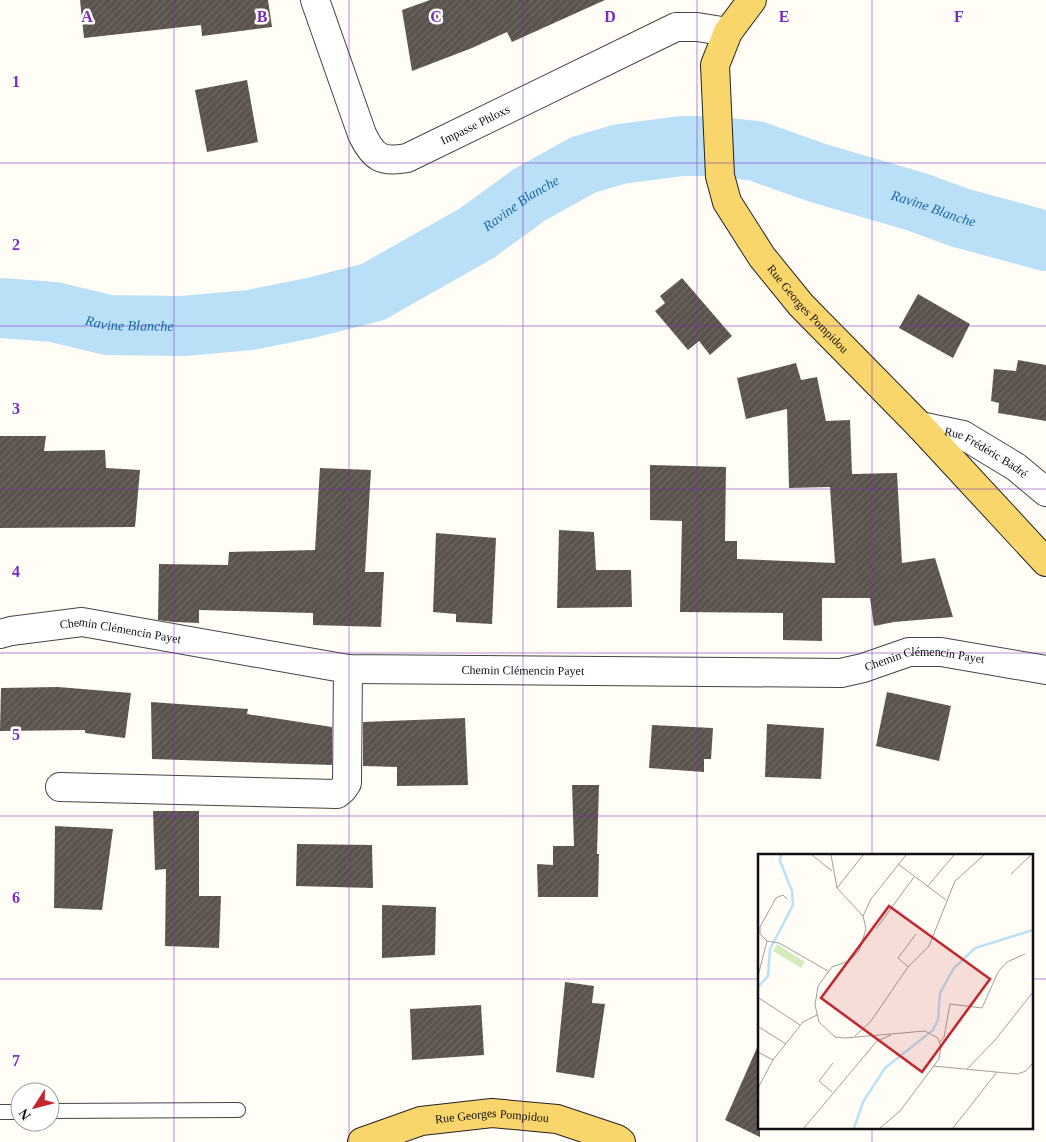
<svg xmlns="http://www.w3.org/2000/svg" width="1046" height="1142" font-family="Georgia,serif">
<defs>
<pattern id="building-hatch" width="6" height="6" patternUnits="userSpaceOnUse" patternTransform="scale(1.25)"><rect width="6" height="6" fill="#5a524d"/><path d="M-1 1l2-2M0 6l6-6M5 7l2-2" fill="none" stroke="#6d6662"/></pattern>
</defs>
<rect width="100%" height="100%" fill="#fffdf5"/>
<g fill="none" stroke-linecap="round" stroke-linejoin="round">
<path stroke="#b9e0f7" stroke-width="60" id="s1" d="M0,308L54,312L108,325L183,326L250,320L310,308L373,292L477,233L529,195L583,165L620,154L682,146H713L756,151L818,173L917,202L961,218L1046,241"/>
</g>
<g fill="url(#building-hatch)">
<path d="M80,0H268L272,27L202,36L201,25L84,38Z"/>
<path d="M430,0H605L512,42L507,32L472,48L412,71L402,10Z"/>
<path d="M247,80L258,142L207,152L195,90Z"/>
<path d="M682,278L732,336L710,355L699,341L688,350L655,311L665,303L660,296Z"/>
<path d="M918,294L970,324L953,358L899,328Z"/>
<path d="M1018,360L1046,365V421L998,413L999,403L991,401L994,369L1016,371Z"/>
<path d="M796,363L801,380L817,377L826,421L850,420L852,474L897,473L902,563L935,558L953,617L894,622L874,626L870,598H822V641L783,640V613L680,612L682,521L650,520V465L726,467L725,541H737V559L835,563L830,487L789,488L787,409L746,419L737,378Z"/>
<path d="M0,436H46L44,451L105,450L106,468L140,470L135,527L0,528Z"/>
<path d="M320,468L371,470L365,572H384L381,627L313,625V613L199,610V623L174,622L158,620L159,564L228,565L229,552L315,550Z"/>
<path d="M559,530L594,532L596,570H631L632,607L557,608Z"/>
<path d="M436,533L496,538L492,624L456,622V614L433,612Z"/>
<path d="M58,687L131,693L125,738L85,733V730L0,731L1,688Z"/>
<path d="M887,692L951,706L939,761L876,746Z"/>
<path d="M151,702L248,709L247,714L332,727V765L152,759Z"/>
<path d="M465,718L468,785L397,786V767L363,766V722Z"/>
<path d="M767,724L824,728L821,779L765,777Z"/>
<path d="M652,725L713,728L711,759H704V772L649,768Z"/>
<path d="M572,785H599L597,854H599L598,897H538L537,864L553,865V846H574Z"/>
<path d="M153,811H199V896H221L219,948L165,946L166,869L155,870Z"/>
<path d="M55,826L113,829L102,910L54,908Z"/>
<path d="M297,844L372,845L373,888L296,886Z"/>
<path d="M382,905L436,907L435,955L382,958Z"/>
<path d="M565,982L594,986L592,1003L605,1004L594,1078L556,1072Z"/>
<path d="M481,1005L484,1055L412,1060L410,1009Z"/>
<path d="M760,1041V1137L725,1120Z"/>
</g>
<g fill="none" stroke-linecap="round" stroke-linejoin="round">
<g stroke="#444" stroke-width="16">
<g id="lane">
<path d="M50,1111L238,1110"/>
<path d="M0,1112H20"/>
</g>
</g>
<g stroke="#444" stroke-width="30">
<g id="street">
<path id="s2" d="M315,0L362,134C373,157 381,163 407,158L676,27H697L728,32"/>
<path id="s3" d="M920,426L963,435L1016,467L1046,492"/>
<path id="s4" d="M0,634L11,631L82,622L348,669L841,673L863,668L909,652H941L1046,670"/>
<path d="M60,787L337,794L343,789L347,783L348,669"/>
</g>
</g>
<g stroke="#222" stroke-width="30">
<g id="primary">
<path id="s5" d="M752,0L728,32L715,65L720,176L727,202L762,257L801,305L920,426L1046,562"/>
<path id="s6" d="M362,1142L421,1121L492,1113L557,1119L617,1139L621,1142"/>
</g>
</g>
<use href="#lane" stroke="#fff" stroke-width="14"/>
<use href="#street" stroke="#fff" stroke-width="28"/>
<use href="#primary" stroke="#f9d66b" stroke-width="28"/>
</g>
<path fill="none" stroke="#7b2cbf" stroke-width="1" stroke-opacity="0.55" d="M174,0V1142M349,0V1142M523,0V1142M697,0V1142M872,0V856M0,163H1046M0,326H1046M0,489H1046M0,653H1046M0,816H1046M0,979H760M1032,979H1046M872,1128V1142"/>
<g text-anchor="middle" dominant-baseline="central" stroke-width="5" stroke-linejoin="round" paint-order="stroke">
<g font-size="12" fill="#111" stroke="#fff">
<text stroke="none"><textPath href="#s2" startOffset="275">Impasse Phloxs</textPath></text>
<text stroke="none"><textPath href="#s5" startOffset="348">Rue Georges Pompidou</textPath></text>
<text stroke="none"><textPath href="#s3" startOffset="72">Rue Frédéric Badré</textPath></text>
<text stroke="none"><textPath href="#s4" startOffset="122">Chemin Clémencin Payet</textPath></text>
<text stroke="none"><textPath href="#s4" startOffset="932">Chemin Clémencin Payet</textPath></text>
<text stroke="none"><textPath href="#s4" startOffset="528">Chemin Clémencin Payet</textPath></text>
<text stroke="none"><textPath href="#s6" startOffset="134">Rue Georges Pompidou</textPath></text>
</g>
<g font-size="14" font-style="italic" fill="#1768a6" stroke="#fff">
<text stroke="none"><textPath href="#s1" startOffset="551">Ravine Blanche</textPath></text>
<text stroke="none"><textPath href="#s1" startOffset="986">Ravine Blanche</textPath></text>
<text stroke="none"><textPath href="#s1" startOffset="131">Ravine Blanche</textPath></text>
</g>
</g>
<g transform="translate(758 854)">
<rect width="275" height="275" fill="#fffdf5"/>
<path d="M19,90L47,108L43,114L15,97Z" fill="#d5ebbd"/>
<path fill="none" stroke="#b9e0f7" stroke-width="2.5" d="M0,133L10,122L12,95L35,51L34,37L22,7L23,1M96,274L105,248L127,214L175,176L180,166L182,139L196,114L217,94L275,76"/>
<path fill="none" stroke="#a09f9a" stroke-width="1" d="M54,1L74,17M73,1L79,34L105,62L108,75L101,97L91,107L74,113L60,132L57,151L61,168L77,183L87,184L167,177L180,184L183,193L181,205L142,257L122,274M140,10L188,46M253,20L273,1M169,33L196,1M79,34L105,1M29,45L25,41L18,44L2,73V80L9,87L21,89L70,117M105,62L113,45L148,1M118,75L156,23M150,113L140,104L158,80M0,122L9,87M1,144L42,171M1,173L28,190M97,182L113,167L150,113L171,92L197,27L226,1M182,188L186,183L192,150L224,154L240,118L249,108L267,100M0,198L15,206M175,212L259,220L268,217L275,209M209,215L238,185L275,138M0,234L15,206L45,168L59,161M74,238L61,227L75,209M46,274L119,187L133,181M195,274L239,218"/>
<path fill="#c4262e" fill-opacity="0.15" stroke="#c4262e" stroke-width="2.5" d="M131,52L232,125L164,218L63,144Z"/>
<rect width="275" height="275" fill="none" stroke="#111" stroke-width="2.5"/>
</g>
<g font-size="16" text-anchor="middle" font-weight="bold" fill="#7b2cbf" stroke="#fff" stroke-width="5" stroke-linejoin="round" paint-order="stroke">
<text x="87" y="22">A</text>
<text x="262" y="22">B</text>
<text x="436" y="22">C</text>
<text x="610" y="22">D</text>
<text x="784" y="22">E</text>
<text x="959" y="22">F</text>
<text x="16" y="87">1</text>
<text x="16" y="250">2</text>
<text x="16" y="414">3</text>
<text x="16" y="577">4</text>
<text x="16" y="740">5</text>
<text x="16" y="903">6</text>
<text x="16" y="1066">7</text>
</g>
<g transform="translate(35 1107) rotate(234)"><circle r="24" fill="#ffffff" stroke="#a0a0a0"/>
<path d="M0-4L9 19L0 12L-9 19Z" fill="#c4262e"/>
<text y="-8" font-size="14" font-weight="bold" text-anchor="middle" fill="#111111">N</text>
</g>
</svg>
